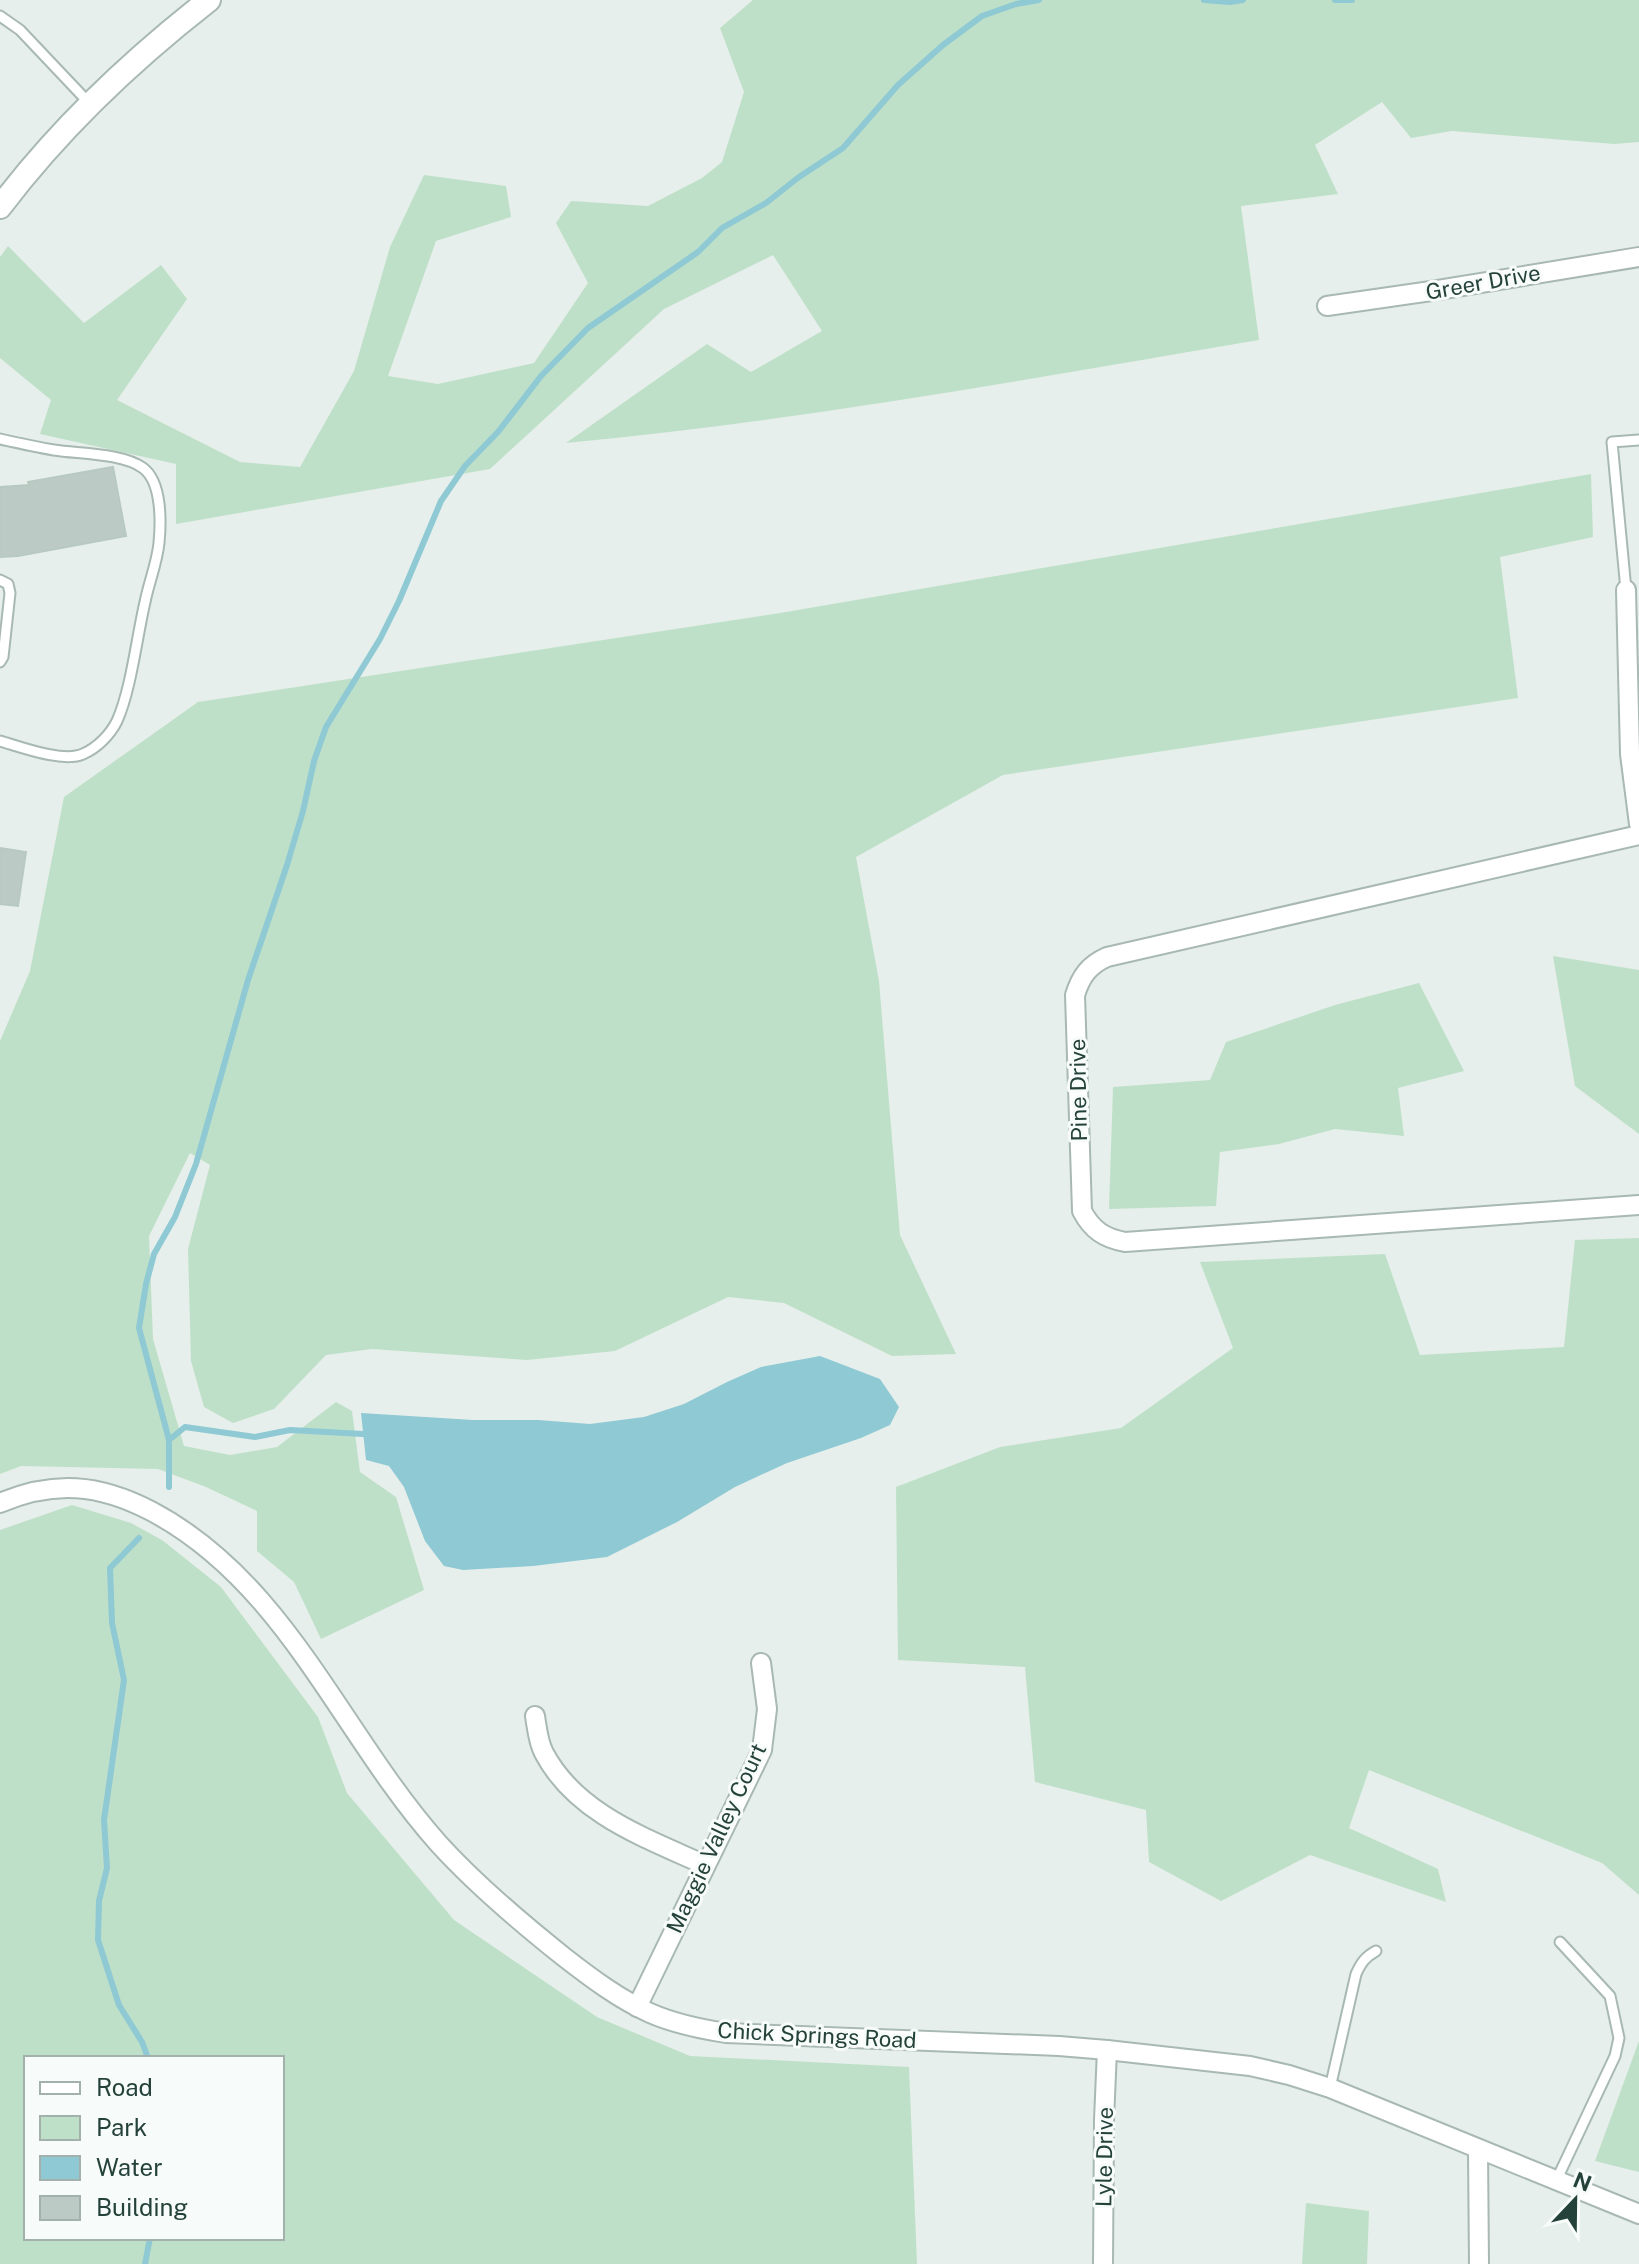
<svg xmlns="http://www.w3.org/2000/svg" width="1639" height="2264" font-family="'Public Sans',sans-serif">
<rect width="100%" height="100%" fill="#e6efeb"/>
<g fill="#bfe0c8" fill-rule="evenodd">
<path d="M753,0H1639V142L1614,144L1452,131L1411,138L1382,102L1315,145L1338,194L1241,206L1259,340C1029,379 799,421 566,443L707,344L751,372L822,331L773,255L664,309L490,469L176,524V464L40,434L51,400L0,358V257L8,246L84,323L161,265L187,299L117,400L240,462L300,467L354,371L390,247L424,175L506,186L511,217L436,241L388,376L438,384L534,363L588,283L556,223L571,201L648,206L702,178L722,162L744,92L720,28Z"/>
<path d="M1591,474L1593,537L1500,557L1518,698L1003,775L856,857L879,981L900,1235L956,1354L892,1356L784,1303L728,1297L615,1351L527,1360L372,1349L326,1355L274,1409L233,1423L204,1407L191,1361L188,1249L210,1165L190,1153L149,1236L153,1339L184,1446L230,1455L277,1447L336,1402L352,1411L360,1472L396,1497L424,1590L321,1639L294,1582L257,1551V1511L206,1487L158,1469L21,1466L0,1474V1041L30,971L64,797L198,702L780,613Z"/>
<path d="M1553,956L1639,970V1134L1575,1086Z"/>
<path d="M1419,983L1464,1071L1398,1088L1404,1136L1335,1129L1279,1144L1220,1152L1216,1206L1109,1209L1113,1087L1210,1080L1226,1042L1335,1005Z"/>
<path d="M1639,1238V1895L1602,1863L1369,1770L1349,1828L1438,1869L1446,1902L1310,1855L1221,1901L1149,1862L1146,1810L1035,1782L1025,1667L898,1660L896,1487L1000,1447L1121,1428L1233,1348L1200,1262L1385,1254L1420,1355L1564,1347L1575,1240Z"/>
<path d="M72,1505L131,1523L162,1540L221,1587L318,1717L347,1793L454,1920L597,2017L690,2056L909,2067L917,2264H0V1530ZM26,2058H282V2238H26Z"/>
<path d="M1639,2041V2172L1595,2161Z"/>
<path d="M1306,2203L1369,2211L1367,2264H1302Z"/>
</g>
<path fill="#8ec9d4" d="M820,1356L880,1379L899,1407L890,1425L861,1438L787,1463L735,1487L677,1522L607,1557L533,1566L463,1570L444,1566L425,1541L404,1487L389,1466L366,1460L361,1413L473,1420H538L590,1424L644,1417L684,1404L727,1382L761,1367Z"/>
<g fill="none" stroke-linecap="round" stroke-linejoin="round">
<g stroke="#8ec9d4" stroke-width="6">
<path d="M1204,0L1230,2L1243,0"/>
<path d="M1335,0H1352"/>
<path d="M169,1440L185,1427L255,1437L290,1430L363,1434"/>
<path d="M169,1487V1440L139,1328L146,1284L154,1254L175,1217L196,1164L248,980L287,865L303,811L314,761L326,727L380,639L399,601L441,501L465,466L498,432L541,376L588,328L698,252L722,228L766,203L799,177L843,148L898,85L943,45L982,16L1016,4L1039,0"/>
<path d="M139,1538L110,1568L112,1623L124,1680L104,1820L107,1868L99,1901L98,1940L119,2005L142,2042L148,2058"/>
<path d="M145,2264L150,2238"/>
</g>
</g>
<g fill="#bbcac4" stroke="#b8c9c2" stroke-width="2">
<path d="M113,467L126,536L18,556L0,557V487L29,485L28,482Z"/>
<path d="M0,848L26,852L18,906L0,904Z"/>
</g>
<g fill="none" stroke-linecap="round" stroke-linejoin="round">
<g stroke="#a8b8b2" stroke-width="13">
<g id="service">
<path d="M0,16L20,30L91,105"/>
<path d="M0,439C18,443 36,447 54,450C79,454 122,453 143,468C162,482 161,522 159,543C157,563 149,582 145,602C137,636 131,690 117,721C110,735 97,748 83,754C63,763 21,747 0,741"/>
<path d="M0,580L8,584L10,593L3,657L0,662"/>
<path d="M1626,590L1612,442L1639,440"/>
<path d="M1330,2088L1356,1974C1361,1963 1365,1957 1376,1951"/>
<path d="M1556,2181L1615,2056L1619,2038L1610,1996L1560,1942"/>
</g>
</g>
<g stroke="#a8b8b2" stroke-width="22">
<g id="minor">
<path d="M1327,306L1438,290L1639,257"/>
<path d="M1626,590L1630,754L1639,824"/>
<path d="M1639,835L1107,957C1089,965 1081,976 1075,995L1082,1211C1092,1230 1104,1238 1125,1242L1639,1205"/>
<path d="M0,1503C54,1480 99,1484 151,1511C286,1582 341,1734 438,1843C476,1885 520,1922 564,1957C591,1978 619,1999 650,2013C675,2024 700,2029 726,2033L1059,2046L1107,2050L1250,2066L1289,2075L1330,2088L1639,2214"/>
<path d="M535,1716C537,1728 538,1742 544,1753C576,1814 646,1838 705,1865"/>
<path d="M637,2007L762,1750L767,1709L761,1663"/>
<path d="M1478,2150L1479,2264"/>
<path d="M1103,2264L1104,2120L1107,2050"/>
</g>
</g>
<g stroke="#a8b8b2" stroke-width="26">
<path id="tertiary" d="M0,207C59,129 132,60 209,0"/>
</g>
<use href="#service" stroke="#fff" stroke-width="9"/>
<use href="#minor" stroke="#fff" stroke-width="18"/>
<use href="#tertiary" stroke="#fff" stroke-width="22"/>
</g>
<g text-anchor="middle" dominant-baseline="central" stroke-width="6" stroke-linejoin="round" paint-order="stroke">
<g font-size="22" fill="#24423a" stroke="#f7fbf9">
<text transform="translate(1483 282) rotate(-10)">Greer Drive</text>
<text transform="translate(1078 1090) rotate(-91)">Pine Drive</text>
<text transform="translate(716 1838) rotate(-65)">Maggie Valley Court</text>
<text transform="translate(817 2035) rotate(3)">Chick Springs Road</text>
<text transform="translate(1104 2157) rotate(-89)">Lyle Drive</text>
</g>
</g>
<rect x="24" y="2056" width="260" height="184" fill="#f7fbf9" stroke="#a3b1ad" stroke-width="2"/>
<rect x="40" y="2082" width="40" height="12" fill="#ffffff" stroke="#a3b1ad" stroke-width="2"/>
<text x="96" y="2096" font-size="24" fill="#24423a">Road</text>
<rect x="40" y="2116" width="40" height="24" fill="#bfe0c8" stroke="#a3b1ad" stroke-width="2"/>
<text x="96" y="2136" font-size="24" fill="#24423a">Park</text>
<rect x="40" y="2156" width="40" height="24" fill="#8ec9d4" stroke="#a3b1ad" stroke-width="2"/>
<text x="96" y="2176" font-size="24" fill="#24423a">Water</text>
<rect x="40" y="2196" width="40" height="24" fill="#bbcac4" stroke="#a3b1ad" stroke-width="2"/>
<text x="96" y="2216" font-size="24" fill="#24423a">Building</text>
<g transform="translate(1575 2200) rotate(22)" stroke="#f7fbf9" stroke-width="6" paint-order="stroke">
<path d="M0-6L14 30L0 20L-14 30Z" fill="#24423a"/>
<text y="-12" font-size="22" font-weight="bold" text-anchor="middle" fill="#24423a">N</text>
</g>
</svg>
